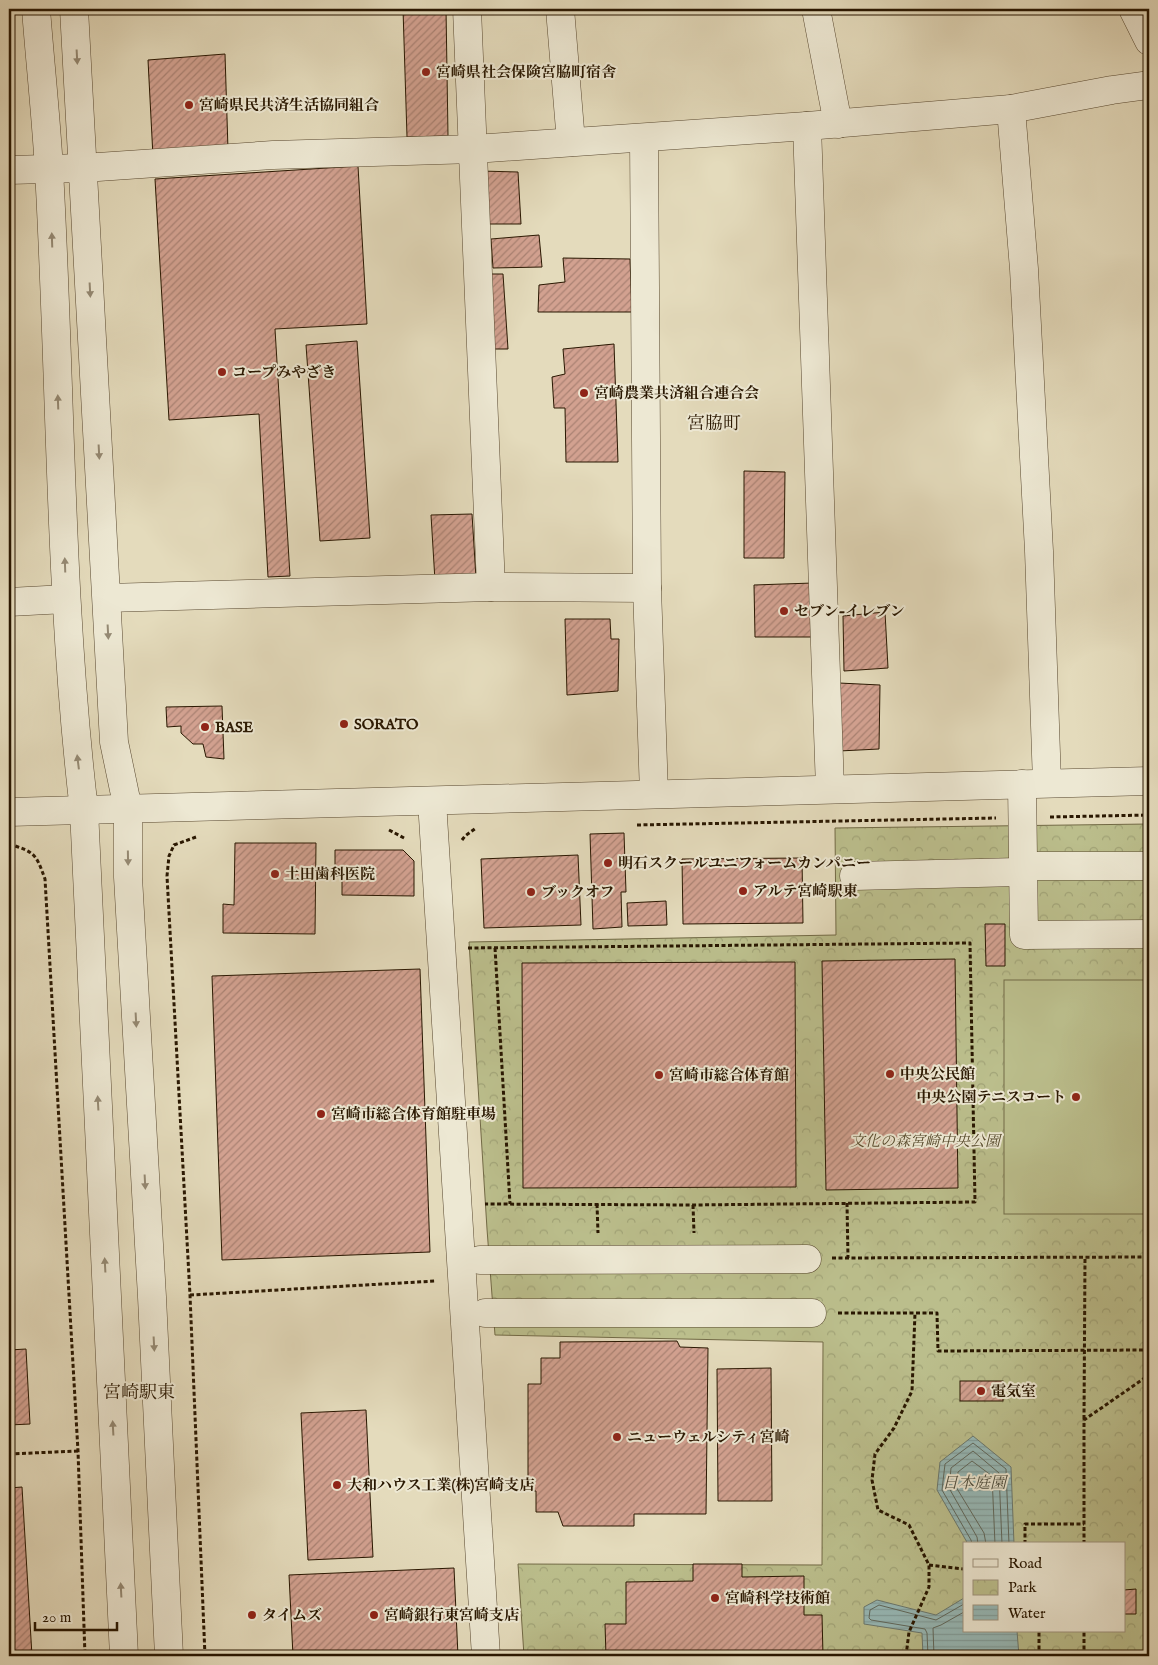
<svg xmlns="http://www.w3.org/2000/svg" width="1158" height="1665" font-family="'IM FELL English','Noto Serif JP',serif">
<defs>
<pattern id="park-crowns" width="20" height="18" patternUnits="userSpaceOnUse" patternTransform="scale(1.25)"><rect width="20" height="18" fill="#bbbe8c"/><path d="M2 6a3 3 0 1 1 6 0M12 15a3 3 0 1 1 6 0" fill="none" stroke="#a1a377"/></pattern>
<pattern id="water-rules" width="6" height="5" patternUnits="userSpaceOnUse" patternTransform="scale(1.25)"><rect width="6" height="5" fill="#97b9b7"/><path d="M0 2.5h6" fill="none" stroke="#829e9c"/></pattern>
<pattern id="building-hatch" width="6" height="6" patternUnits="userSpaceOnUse" patternTransform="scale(1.25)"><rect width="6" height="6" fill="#d2a190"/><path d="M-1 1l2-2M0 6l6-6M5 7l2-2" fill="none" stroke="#aa8273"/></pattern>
</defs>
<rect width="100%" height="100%" fill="#e4dbbc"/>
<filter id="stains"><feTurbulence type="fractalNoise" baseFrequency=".004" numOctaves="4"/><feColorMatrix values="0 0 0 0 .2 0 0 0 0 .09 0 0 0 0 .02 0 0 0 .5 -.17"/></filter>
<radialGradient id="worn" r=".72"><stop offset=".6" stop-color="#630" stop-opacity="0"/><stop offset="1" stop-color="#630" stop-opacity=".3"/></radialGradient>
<path fill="url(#park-crowns)" stroke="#726a46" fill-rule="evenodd" d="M1149,824V1656H524L518,1564L822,1565L823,1342L495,1335L487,1229L469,942L836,935L835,828ZM964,1544H1124V1631H964Z"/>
<rect fill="#bbbe8c" stroke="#726a46" x="1004" y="980" width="145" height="234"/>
<g fill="url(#water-rules)" stroke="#6b786e">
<path d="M973,1436L1011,1467L1014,1544H968L937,1490L940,1462Z"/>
<path d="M964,1598V1631H1017L1019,1656H923L922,1633L864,1624V1607L877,1600L936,1615Z"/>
</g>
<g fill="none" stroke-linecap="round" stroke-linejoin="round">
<g stroke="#60685c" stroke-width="1">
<path d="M972,1544L971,1540L942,1490L945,1464L973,1443L1006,1469L1009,1544"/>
<path d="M978,1544L977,1537L949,1488L951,1468L973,1451L999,1473L1002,1544"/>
<path d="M986,1544L984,1533L956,1487L958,1472L972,1461L992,1476L995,1544"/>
<path d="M928,1656L927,1633L925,1629L871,1620L869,1618L870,1610L879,1605L936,1620L964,1604"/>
<path d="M934,1656L933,1628L941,1625L964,1612"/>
</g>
</g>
<g fill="url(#building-hatch)" stroke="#291701">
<path d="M403,9H446L448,136L407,137Z"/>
<path d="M225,54L228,150L153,157L148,60Z"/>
<path d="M358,166L367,324L275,329L290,576L268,577L259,414L169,420L155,179Z"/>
<path d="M480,171L518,172L521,224H482Z"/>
<path d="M539,235L542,267L493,268L491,239Z"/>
<path d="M563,258L630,259L632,312H538L539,285L565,282Z"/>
<path d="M485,274H503L508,349H490Z"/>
<path d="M357,341L370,538L320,541L306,345Z"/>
<path d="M614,344L618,462H566L565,408H554L552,377L565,374L563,349Z"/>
<path d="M744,471L785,472L784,558H744Z"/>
<path d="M472,514L476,578L435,581L431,515Z"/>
<path d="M813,583V637H755L754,585Z"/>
<path d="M885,612L888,668L844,671L843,616Z"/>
<path d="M565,619H610L611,639H619L618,691L567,695Z"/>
<path d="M839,683L880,685L879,749L839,751Z"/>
<path d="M222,706L224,759L206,757L203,744H193L181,733V726L167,727L166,707Z"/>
<path d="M624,833L626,892H621L622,927L593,929L590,834Z"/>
<path d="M235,843H316L315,934L223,933V904L234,905Z"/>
<path d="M335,850H403L414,861V896L342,895V873H335Z"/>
<path d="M578,855L581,925L484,928L481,859Z"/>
<path d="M802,858L803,923L683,924L682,859Z"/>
<path d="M666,901L667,925L628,926L627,903Z"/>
<path d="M985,924H1005V966H986Z"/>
<path d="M955,959L958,1188L826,1190L822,961Z"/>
<path d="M795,962L796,1187L523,1188L522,963Z"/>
<path d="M420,969L430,1252L222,1260L212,976Z"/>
<path d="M677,1341L680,1347L708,1348L706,1514H634V1526H563L558,1512H536V1491H528V1384H541V1358H560V1342Z"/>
<path d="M26,1349L30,1424L9,1425V1350Z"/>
<path d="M771,1368L772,1501H718L717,1369Z"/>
<rect x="960" y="1381" width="43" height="20"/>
<path d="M366,1410L373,1557L308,1560L301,1413Z"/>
<path d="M22,1487L32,1656H9V1488Z"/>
<path d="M693,1564H742V1577L804,1576V1615H822L823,1656H606L605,1624H626V1582L693,1581Z"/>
<path d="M454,1568L458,1656H293L289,1575Z"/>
<path d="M1136,1589V1614H1124V1590Z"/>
</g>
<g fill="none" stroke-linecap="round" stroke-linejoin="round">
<g stroke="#584830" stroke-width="29">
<g id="minor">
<path d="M36,9C40,62 46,116 49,170C61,383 59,598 84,810L124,1656"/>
<path d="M74,9L114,742L128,809V877L152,1297L169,1656"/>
<path d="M467,9L491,587"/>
<path d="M560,9L571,142"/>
<path d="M816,9L838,124"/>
<path d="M1133,9L1149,41"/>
<path d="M1011,109L1024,269L1039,551L1047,783"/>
<path d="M807,126L830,789"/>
<path d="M644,138L647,588L654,794"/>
<path d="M9,170L83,168L273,155L474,149L807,126L1011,109L1112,90L1149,85"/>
<path d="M107,598L491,587L647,588"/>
<path d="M9,602L66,599"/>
<path d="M1022,784L1024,935L1149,934"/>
<path d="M432,801L486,1656"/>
<path d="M9,812L1149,781"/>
<path d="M1023,866H1149"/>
<path d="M854,876L1023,872"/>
<path d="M480,1260L807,1259"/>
<path d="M485,1313H812"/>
</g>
</g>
<g stroke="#291701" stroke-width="3" stroke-dasharray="4 2.5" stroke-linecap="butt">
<path d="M1050,817L1149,815"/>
<path d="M637,825L996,818"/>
<path d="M389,830L406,839"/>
<path d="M196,837L174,845L169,856L167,876L190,1295L205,1656"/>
<path d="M462,840L465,836L476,828"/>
<path d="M9,844C35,852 36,854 45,879L78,1451L85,1656"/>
<path d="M468,948L970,943L975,1202L693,1205L485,1204"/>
<path d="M495,948L510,1204"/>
<path d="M847,1203L848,1258"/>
<path d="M597,1204L598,1233"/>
<path d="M693,1205L694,1233"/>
<path d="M832,1258L1149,1257"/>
<path d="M190,1295L435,1281"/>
<path d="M838,1313H937L938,1351L1149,1350"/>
<path d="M1084,1419L1085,1257"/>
<path d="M9,1454L78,1451"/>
<path d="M1025,1544V1524H1084"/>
<path d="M1084,1544V1420L1149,1375"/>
<path d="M929,1565L964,1569"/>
<path d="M906,1656L909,1632L929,1587V1565L909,1525L878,1510L872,1480L875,1454L894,1428L912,1391L915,1313"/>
<path d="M1039,1656V1631"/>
<path d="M1084,1656V1631"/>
</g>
<use href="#minor" stroke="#ede8d3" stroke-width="28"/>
</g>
<defs><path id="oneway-solid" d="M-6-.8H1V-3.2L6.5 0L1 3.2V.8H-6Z" transform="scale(1.25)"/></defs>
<g fill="#958a74">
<use href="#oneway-solid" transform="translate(77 57) rotate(87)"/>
<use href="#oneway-solid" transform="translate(52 240) rotate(-92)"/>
<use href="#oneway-solid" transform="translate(90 290) rotate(87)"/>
<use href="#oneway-solid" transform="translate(58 402) rotate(-92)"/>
<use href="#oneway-solid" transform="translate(99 452) rotate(87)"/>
<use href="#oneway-solid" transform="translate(65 565) rotate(-92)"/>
<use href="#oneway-solid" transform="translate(108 632) rotate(87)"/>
<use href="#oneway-solid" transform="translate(78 762) rotate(-97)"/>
<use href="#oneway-solid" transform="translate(128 858) rotate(89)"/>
<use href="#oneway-solid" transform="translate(136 1020) rotate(87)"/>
<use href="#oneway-solid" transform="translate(98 1103) rotate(-93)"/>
<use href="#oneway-solid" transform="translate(145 1182) rotate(87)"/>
<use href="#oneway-solid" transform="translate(105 1265) rotate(-93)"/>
<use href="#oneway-solid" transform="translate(154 1344) rotate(87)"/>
<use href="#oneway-solid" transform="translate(113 1428) rotate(-93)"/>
<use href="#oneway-solid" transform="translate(121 1590) rotate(-93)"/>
</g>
<g fill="#8f2418" stroke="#ede8d3" stroke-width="2">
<circle cx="426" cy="72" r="5"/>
<circle cx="189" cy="105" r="5"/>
<circle cx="222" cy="372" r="5"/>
<circle cx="584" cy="393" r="5"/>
<circle cx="784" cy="611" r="5"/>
<circle cx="344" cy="724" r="5"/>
<circle cx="205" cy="727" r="5"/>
<circle cx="608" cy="863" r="5"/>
<circle cx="275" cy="874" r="5"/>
<circle cx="743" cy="891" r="5"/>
<circle cx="531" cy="892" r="5"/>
<circle cx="890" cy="1074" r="5"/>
<circle cx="659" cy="1075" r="5"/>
<circle cx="1076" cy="1097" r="5"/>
<circle cx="321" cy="1114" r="5"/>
<circle cx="981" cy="1391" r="5"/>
<circle cx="617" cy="1437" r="5"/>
<circle cx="337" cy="1485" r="5"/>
<circle cx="715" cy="1598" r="5"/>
<circle cx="252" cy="1615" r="5"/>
<circle cx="374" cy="1615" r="5"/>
</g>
<g text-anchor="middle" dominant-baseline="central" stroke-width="4" stroke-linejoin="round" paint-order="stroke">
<g font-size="15" font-weight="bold" fill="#291701" stroke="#ede8d3" text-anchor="start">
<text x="436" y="72">宮崎県社会保険宮脇町宿舎</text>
<text x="199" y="105">宮崎県民共済生活協同組合</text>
<text x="232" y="372">コープみやざき</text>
<text x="594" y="393">宮崎農業共済組合連合会</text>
<text x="794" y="611">セブン-イレブン</text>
<text x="354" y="724">SORATO</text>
<text x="215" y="727">BASE</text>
<text x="618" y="863">明石スクールユニフォームカンパニー</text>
<text x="285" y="874">土田歯科医院</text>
<text x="753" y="891">アルテ宮崎駅東</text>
<text x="541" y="892">ブックオフ</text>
<text x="900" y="1074">中央公民館</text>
<text x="669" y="1075">宮崎市総合体育館</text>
<text x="1066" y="1097" text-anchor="end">中央公園テニスコート</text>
<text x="331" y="1114">宮崎市総合体育館駐車場</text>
<text x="991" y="1391">電気室</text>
<text x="627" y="1437">ニューウェルシティ宮崎</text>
<text x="347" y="1485">大和ハウス工業(株)宮崎支店</text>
<text x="725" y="1598">宮崎科学技術館</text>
<text x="262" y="1615">タイムズ</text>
<text x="384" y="1615">宮崎銀行東宮崎支店</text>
</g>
<g font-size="15" font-style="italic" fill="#55492b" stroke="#ede8d3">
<text x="925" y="1141">文化の森宮崎中央公園</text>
</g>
<g font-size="16" font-style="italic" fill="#505041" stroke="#ede8d3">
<text x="974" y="1484">日本庭園</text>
</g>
<g font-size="18" fill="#291701" stroke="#ede8d3">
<text x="714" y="424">宮脇町</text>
<text x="139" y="1393">宮崎駅東</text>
</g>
</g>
<rect width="1158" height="1665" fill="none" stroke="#e4dbbc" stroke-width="30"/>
<rect x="10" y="10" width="1138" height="1645" fill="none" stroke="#291701" stroke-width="2.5"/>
<rect x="15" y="15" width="1128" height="1635" fill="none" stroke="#291701"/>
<rect x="963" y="1542" width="162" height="90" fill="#ede8d3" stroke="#9f947f"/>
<rect x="973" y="1559" width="25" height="8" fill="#ede8d3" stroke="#9f947f"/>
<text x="1008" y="1568" font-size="15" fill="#291701">Road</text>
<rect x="973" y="1580" width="25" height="15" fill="url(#park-crowns)" stroke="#9f947f"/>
<text x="1008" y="1592" font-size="15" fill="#291701">Park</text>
<rect x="973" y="1605" width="25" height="15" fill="url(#water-rules)" stroke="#9f947f"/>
<text x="1008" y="1618" font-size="15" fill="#291701">Water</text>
<path d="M35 1622v8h82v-8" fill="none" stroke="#291701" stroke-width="2.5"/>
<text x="42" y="1622" font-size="15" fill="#291701" stroke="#ede8d3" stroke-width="4" paint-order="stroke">20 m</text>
<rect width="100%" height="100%" filter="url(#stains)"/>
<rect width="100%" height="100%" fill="url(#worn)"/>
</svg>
